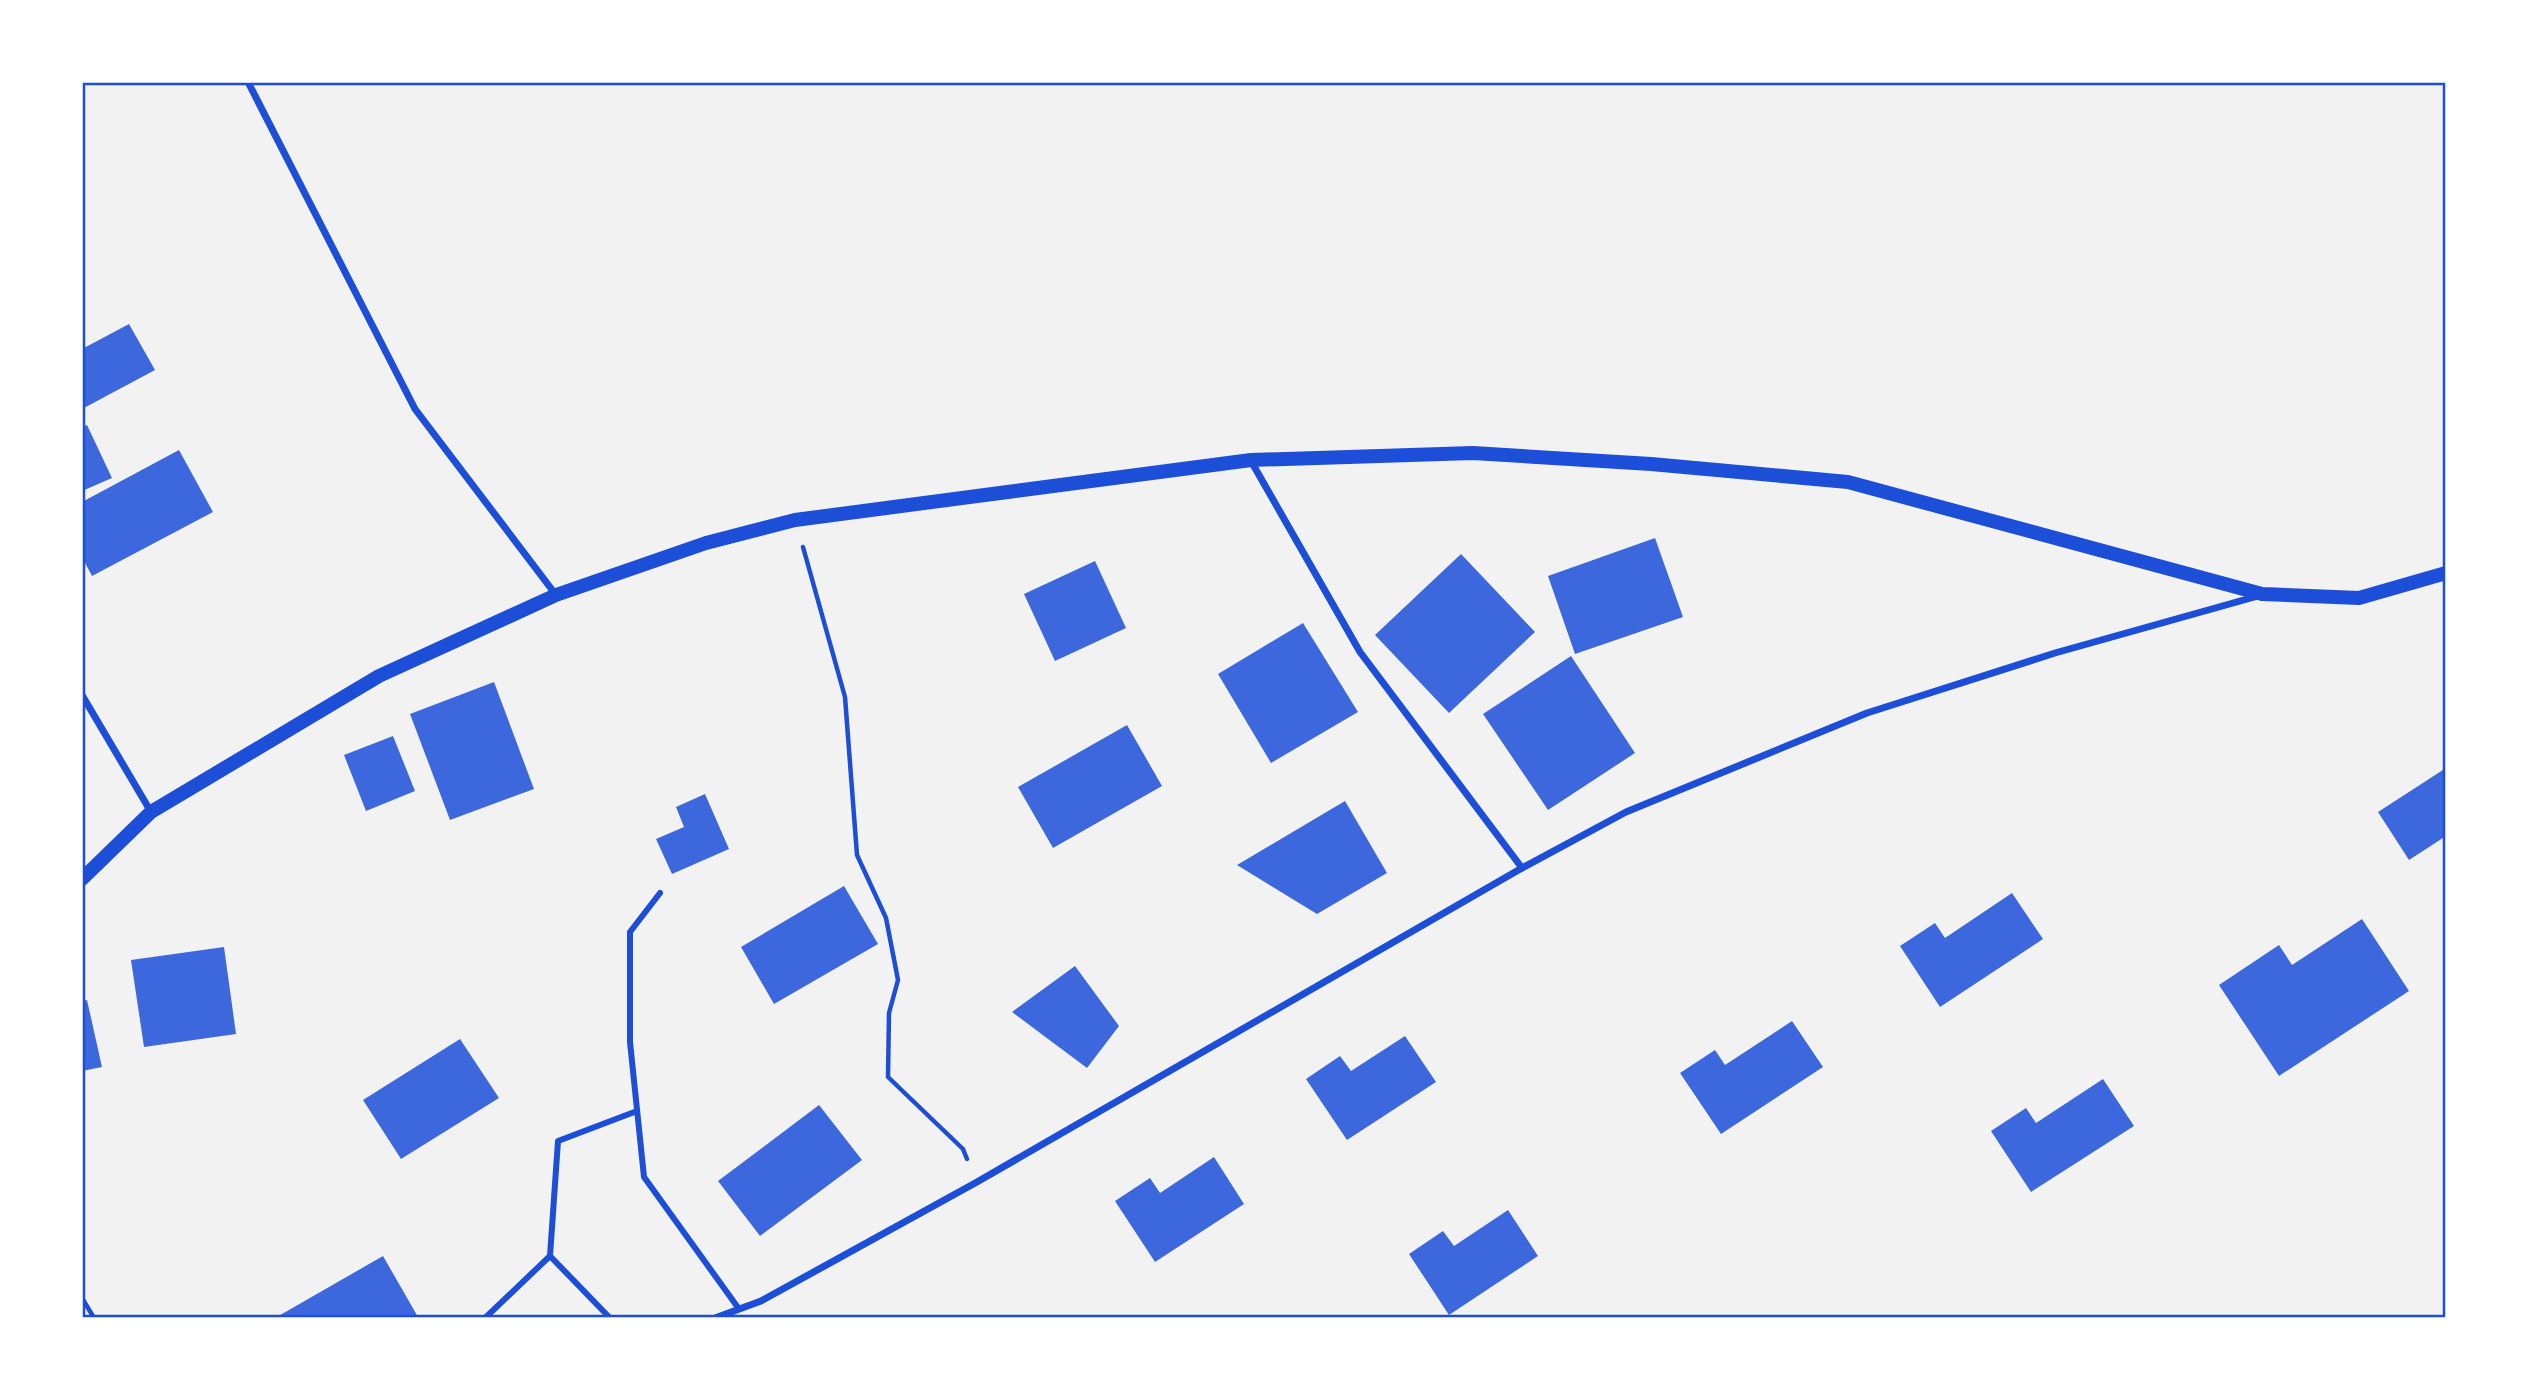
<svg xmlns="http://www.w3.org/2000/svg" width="2528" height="1400" font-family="Literata,serif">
<rect width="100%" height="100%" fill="#f2f2f2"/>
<g fill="#3d67dc">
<path d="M129,324L155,370L82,409V349Z"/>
<path d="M87,425L112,478L82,491V427Z"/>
<path d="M179,450L213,512L92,576L82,557V502Z"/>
<path d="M1655,538L1683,617L1575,654L1548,576Z"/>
<path d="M1461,554L1535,632L1449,713L1375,635Z"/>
<path d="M1095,561L1126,628L1055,661L1024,594Z"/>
<path d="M1303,623L1358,712L1271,763L1218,674Z"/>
<path d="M1571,656L1635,753L1548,810L1483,714Z"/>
<path d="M494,682L534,789L450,820L410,714Z"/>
<path d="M1127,725L1162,786L1053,848L1018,787Z"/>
<path d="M393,736L415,791L366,811L344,755Z"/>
<path d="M2446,768V836L2409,860L2378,812Z"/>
<path d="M705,794L729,849L672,874L656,839L684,827L676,807Z"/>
<path d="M1345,801L1387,873L1317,914L1237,865Z"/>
<path d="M844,886L878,944L774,1004L741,947Z"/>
<path d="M2012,893L2043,939L1940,1007L1900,946L1935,923L1945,938Z"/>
<path d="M2362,919L2409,991L2279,1076L2219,985L2279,945L2292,965Z"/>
<path d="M224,947L236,1034L144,1047L131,960Z"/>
<path d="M1075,966L1119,1026L1087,1068L1012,1012Z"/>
<path d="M87,1000L102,1067L82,1071V1001Z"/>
<path d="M1792,1021L1823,1067L1721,1134L1680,1073L1715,1050L1725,1065Z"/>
<path d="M1405,1036L1436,1082L1347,1140L1306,1079L1340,1056L1351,1071Z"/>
<path d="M460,1039L499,1098L401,1159L363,1100Z"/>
<path d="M2103,1079L2134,1126L2031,1192L1991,1131L2026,1108L2036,1123Z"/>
<path d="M819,1105L862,1160L760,1236L718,1181Z"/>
<path d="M1214,1157L1244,1204L1155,1262L1115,1201L1150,1178L1160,1193Z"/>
<path d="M1508,1210L1538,1256L1449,1315L1409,1254L1443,1231L1454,1246Z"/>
<path d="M383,1256L418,1317L275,1318Z"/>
</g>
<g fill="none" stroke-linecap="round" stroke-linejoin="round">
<g stroke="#1d4ed8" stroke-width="4.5">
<path d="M803,547L845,697L857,855L886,918L898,980L889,1013L888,1077L963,1149L967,1159"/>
<path d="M82,1298L94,1318"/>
</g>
<g stroke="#1d4ed8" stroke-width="6">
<path d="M660,893L630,932V1042L644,1177L739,1309"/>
<path d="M485,1318L550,1256"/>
<path d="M610,1318L550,1256L558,1141L637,1111"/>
</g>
<g stroke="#1d4ed8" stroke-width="7">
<path d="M248,82L415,409L556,595"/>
<path d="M1251,461L1360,652L1522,868"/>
<path d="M82,695L151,812"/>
<path d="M715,1318L761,1301L977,1182L1522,868L1626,812L1867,713L2055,653L2258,596"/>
</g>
<path stroke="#1d4ed8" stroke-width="14" d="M82,879L151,812L379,676L556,595L706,543L795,520L1251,460L1473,453L1651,464L1848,482L2262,594L2359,598L2446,573"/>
</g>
<rect width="2528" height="1400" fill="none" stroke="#ffffff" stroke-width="168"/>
<rect x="84" y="84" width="2360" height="1232" fill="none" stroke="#1d4ed8" stroke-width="2.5"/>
</svg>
